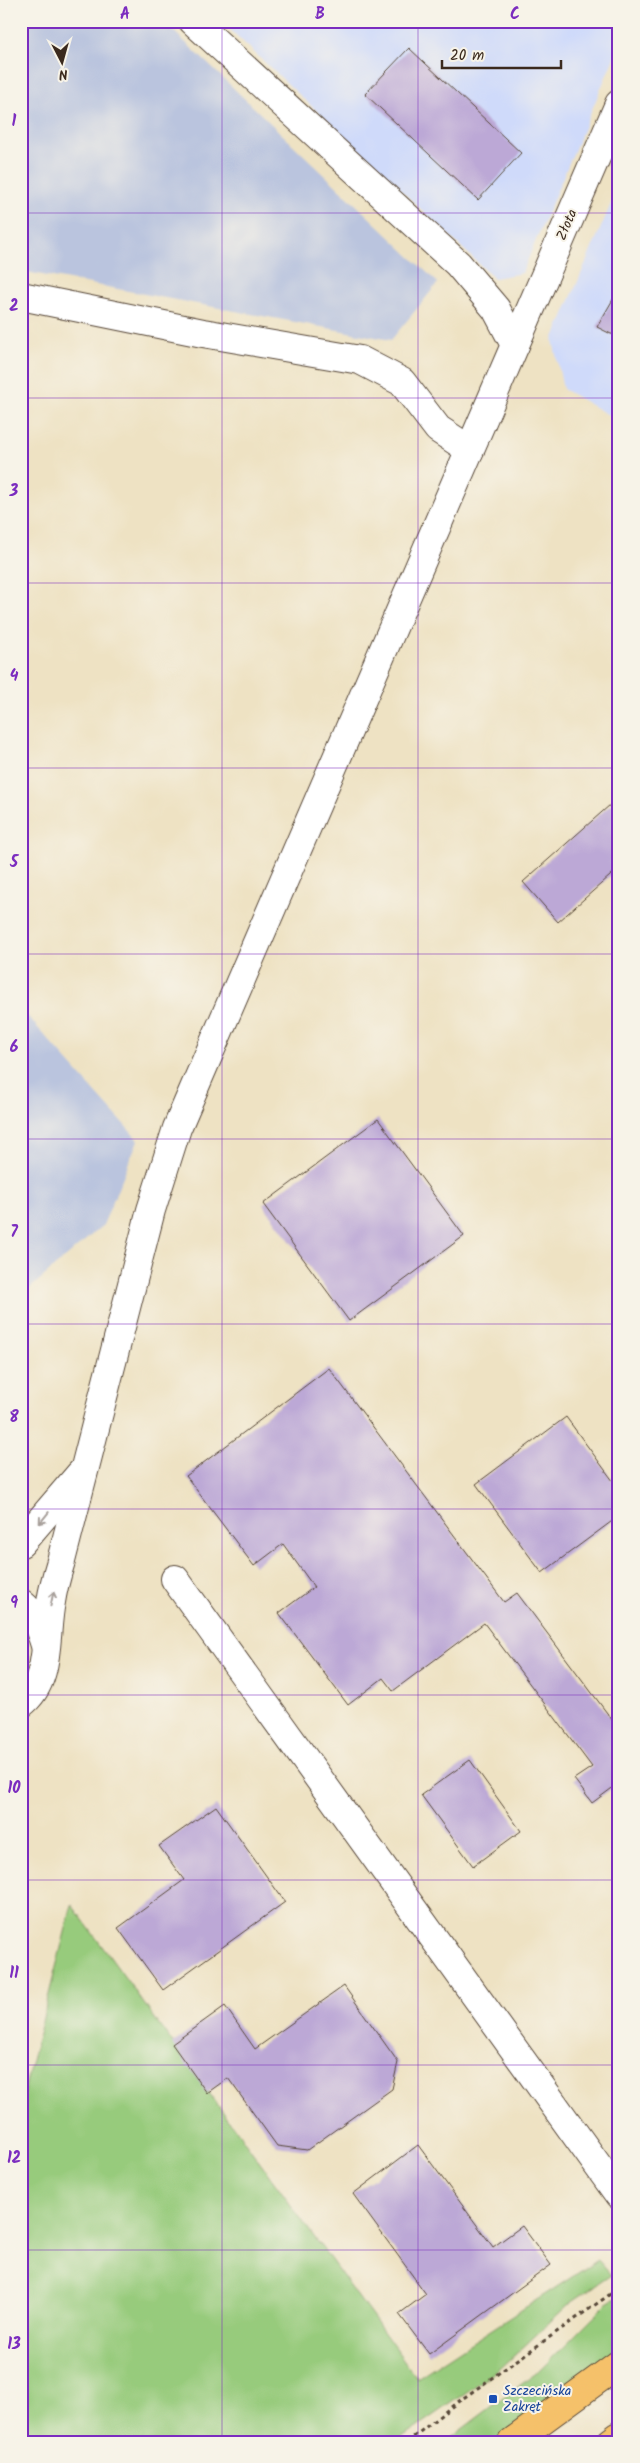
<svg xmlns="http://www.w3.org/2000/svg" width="640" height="2463" font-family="Kalam,sans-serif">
<rect width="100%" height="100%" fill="#f7f3e8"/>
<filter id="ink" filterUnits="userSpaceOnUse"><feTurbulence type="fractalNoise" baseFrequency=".02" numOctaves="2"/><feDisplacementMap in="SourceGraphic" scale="10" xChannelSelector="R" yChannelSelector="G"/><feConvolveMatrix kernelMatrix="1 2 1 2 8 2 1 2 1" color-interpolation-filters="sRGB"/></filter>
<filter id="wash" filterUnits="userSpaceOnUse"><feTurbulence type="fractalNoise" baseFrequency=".0096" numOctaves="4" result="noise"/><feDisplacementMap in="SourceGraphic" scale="20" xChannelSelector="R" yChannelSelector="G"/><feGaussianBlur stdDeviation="1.12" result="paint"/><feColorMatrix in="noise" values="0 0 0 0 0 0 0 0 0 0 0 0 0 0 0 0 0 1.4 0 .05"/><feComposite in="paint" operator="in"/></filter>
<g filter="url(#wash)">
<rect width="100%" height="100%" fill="#eee2c3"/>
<g fill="#cfdafa">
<path d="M221,21H619V46L522,273L494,278Z"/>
<path d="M619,185V421L563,389L553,340Z"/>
</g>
<g fill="#bac4de">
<path d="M21,21H163L438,283L391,340L21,271Z"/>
<path d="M21,1009L138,1140L103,1225L21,1296Z"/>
</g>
<g fill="#97cb7c" stroke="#697a4d">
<path d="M72,1905L417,2378L598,2260L611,2275L571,2302L501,2368L395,2442H21V2103Z"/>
<path d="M619,2296V2350L494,2442H445L539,2371L606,2304Z"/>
</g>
<g id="blocks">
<g fill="#bca8d6">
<path d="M409,48L521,153L478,200L365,94Z"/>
<path d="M619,289V335L611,334L597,327Z"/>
<path d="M619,797V868L558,922L523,882Z"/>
<path d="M378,1119L464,1236L349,1321L263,1204Z"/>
<path d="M329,1368L504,1602L517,1593L619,1729V1783L592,1803L574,1779L592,1767L484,1623L393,1691L383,1678L348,1705L279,1613L314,1587L283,1544L254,1566L186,1476Z"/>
<path d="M566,1417L619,1489V1516L542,1573L476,1484Z"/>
<path d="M470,1760L521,1831L473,1866L421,1795Z"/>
<path d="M216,1806L285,1902L163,1990L118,1928L184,1880L159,1846Z"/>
<path d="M344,1986L398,2062L392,2089L307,2150L277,2146L228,2078L207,2093L172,2044L225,2006L255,2049Z"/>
<path d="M418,2145L493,2247L522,2226L551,2265L429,2354L399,2314L426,2294L353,2194Z"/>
</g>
</g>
</g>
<g filter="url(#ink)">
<use href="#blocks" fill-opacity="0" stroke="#564637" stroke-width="1"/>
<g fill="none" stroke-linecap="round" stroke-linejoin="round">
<g stroke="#564637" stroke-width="30">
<g id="minor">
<path d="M21,296L203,333L360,360L402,382L438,429L470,450"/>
<path d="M515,345L619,104"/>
<path d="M21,1543L80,1474"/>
<path d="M175,1579L619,2195"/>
<path d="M21,1603C35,1614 40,1629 45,1645"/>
<path d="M21,1704C52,1681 44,1635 51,1602C53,1588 57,1574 61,1561L151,1210L177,1128L515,345L496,309L458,264L193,21"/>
</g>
</g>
<g stroke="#564637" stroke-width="30">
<g id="major">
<path d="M512,2442L619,2364"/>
<path d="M611,2442L619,2436"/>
</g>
</g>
<path stroke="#564637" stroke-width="3" stroke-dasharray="4 4" stroke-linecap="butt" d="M407,2442L455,2404L619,2288"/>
<use href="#minor" stroke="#fff" stroke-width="28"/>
<use href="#major" stroke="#f5c16b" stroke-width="28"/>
</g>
<defs><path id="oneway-shaft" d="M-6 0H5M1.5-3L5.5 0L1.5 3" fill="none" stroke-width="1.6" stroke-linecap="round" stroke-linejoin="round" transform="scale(1.25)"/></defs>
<g stroke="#a79f9a">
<use href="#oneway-shaft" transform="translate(44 1518) rotate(129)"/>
<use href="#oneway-shaft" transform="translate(52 1599) rotate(-78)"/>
</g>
</g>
<path fill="none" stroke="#7b2cbf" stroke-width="1" stroke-opacity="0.55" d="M222,21V2442M418,21V2442M21,213H619M21,398H619M21,583H619M21,768H619M21,954H619M21,1139H619M21,1324H619M21,1509H619M21,1695H619M21,1880H619M21,2065H619M21,2250H619"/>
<rect fill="#1a4fb4" stroke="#f7f3e8" stroke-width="2" x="488" y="2394" width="10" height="10" rx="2.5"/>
<g text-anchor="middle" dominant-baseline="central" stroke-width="4" stroke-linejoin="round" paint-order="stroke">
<g font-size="14" fill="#3b2a1e" stroke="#f7f3e8">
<text transform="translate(567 225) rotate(-67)">Złota</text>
</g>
<g font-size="14" fill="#164399" stroke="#f7f3e8" text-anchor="start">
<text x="503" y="2391">Szczecińska<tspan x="503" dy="16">Zakręt</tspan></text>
</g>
</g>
<rect width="640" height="2463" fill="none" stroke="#f7f3e8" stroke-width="55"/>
<g transform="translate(62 62) rotate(174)" stroke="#f7f3e8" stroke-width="4" paint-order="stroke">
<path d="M0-4L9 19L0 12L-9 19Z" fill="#3b2a1e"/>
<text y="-8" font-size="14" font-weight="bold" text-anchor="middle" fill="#3b2a1e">N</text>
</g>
<path d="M442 60v8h119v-8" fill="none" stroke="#3b2a1e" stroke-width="2.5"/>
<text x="450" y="60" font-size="15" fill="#3b2a1e" stroke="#f7f3e8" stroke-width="4" paint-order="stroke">20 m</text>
<rect x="28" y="28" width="584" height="2408" fill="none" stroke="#7b2cbf" stroke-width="2"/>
<g font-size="16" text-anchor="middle" font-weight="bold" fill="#7b2cbf">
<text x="125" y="19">A</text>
<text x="320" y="19">B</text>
<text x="515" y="19">C</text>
<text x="14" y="126">1</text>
<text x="14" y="311">2</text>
<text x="14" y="496">3</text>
<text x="14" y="681">4</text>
<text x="14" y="867">5</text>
<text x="14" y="1052">6</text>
<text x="14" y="1237">7</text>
<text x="14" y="1422">8</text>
<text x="14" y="1608">9</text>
<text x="14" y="1793">10</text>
<text x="14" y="1978">11</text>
<text x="14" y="2163">12</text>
<text x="14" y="2349">13</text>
</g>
</svg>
